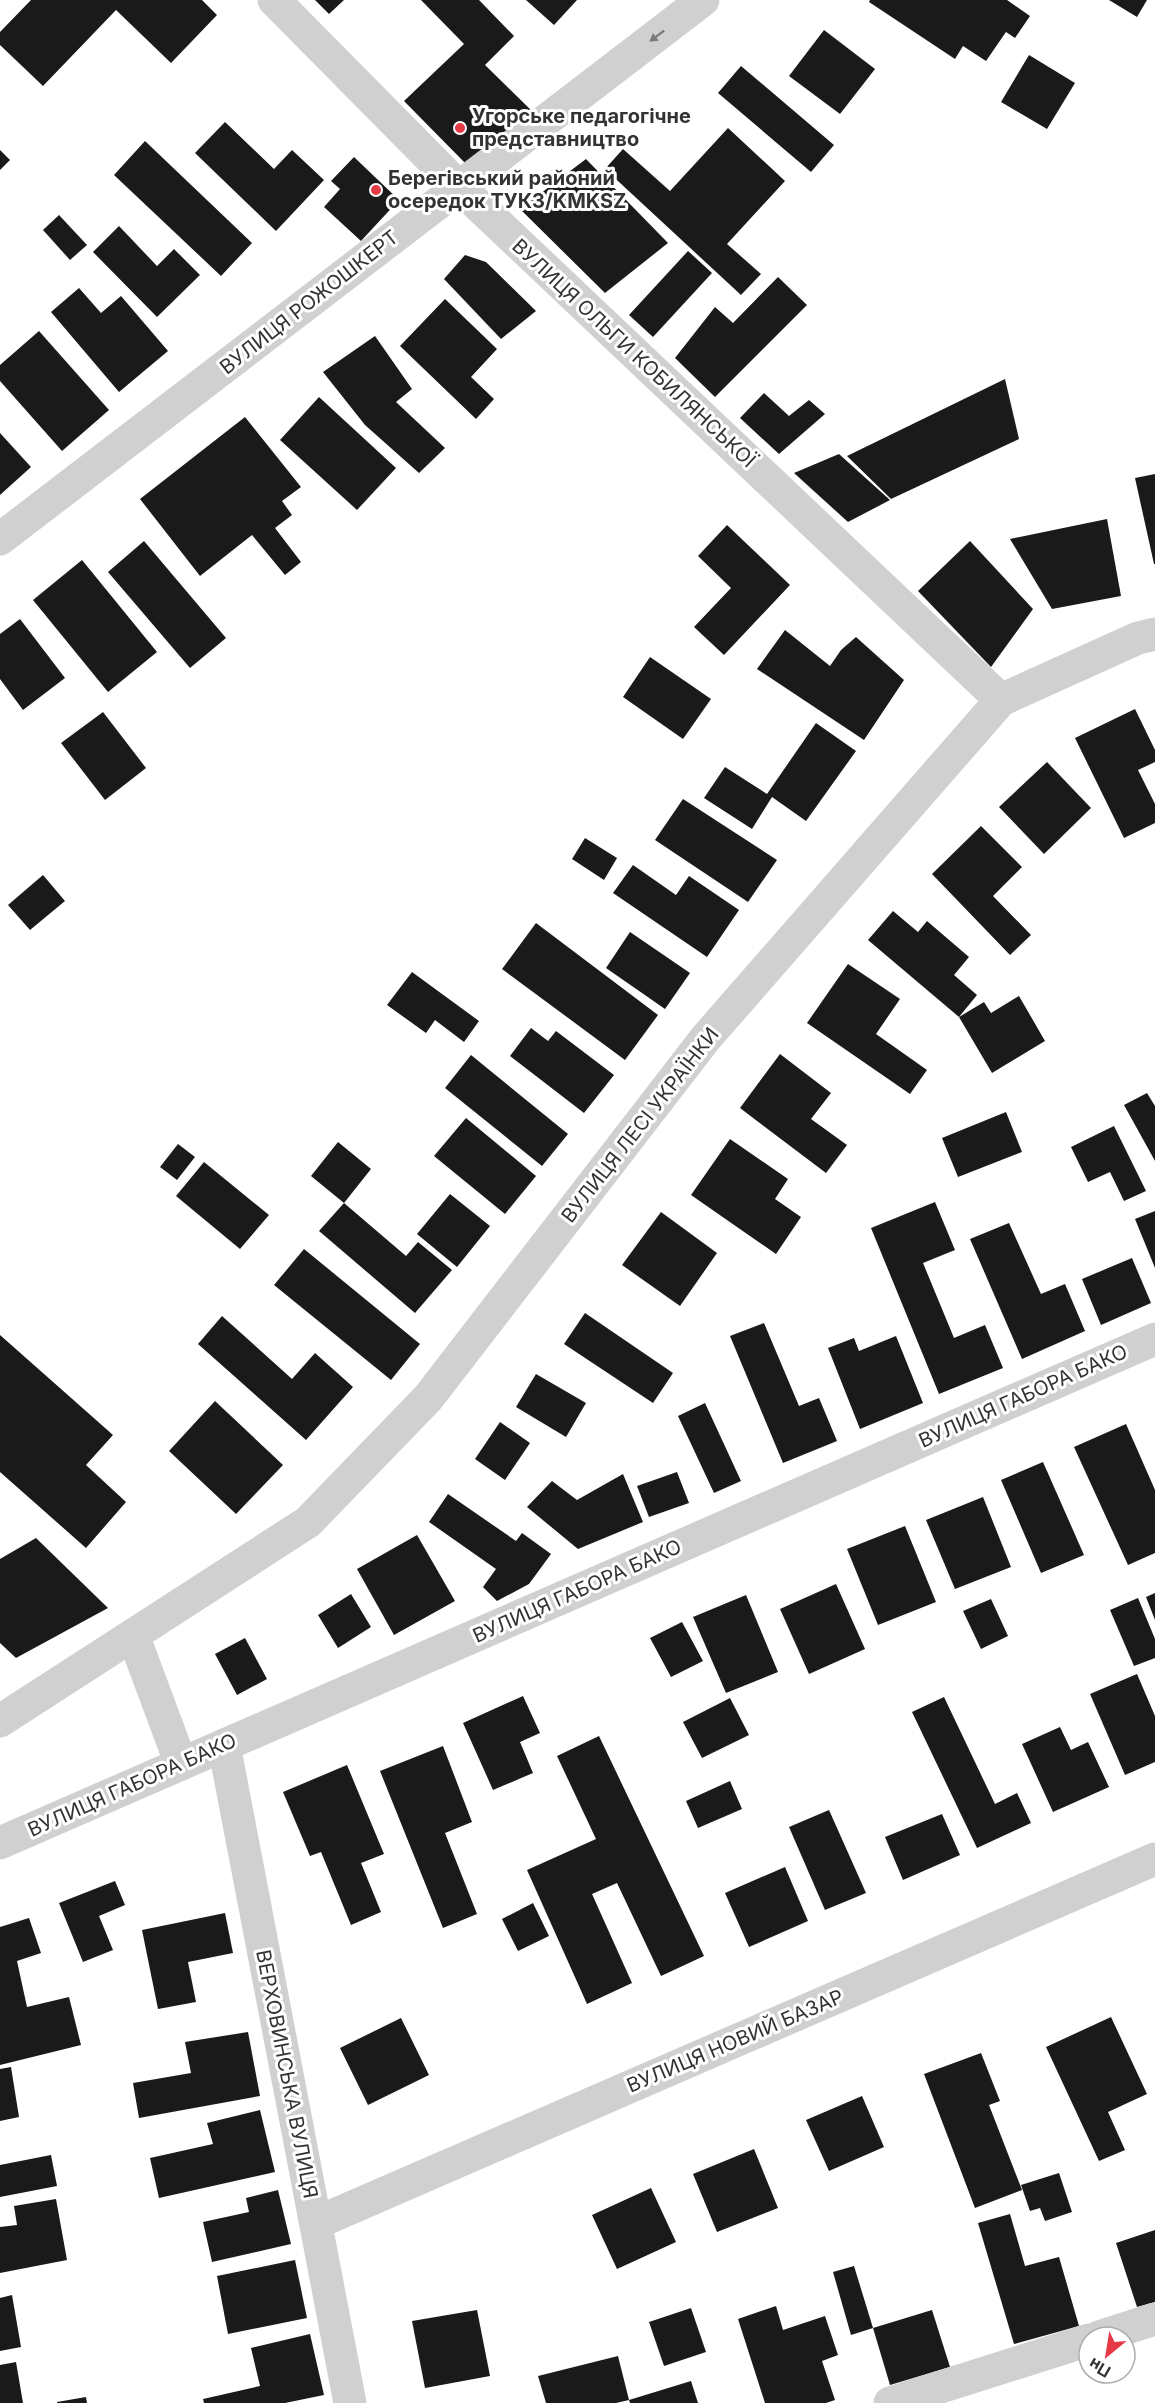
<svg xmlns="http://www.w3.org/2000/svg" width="1155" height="2403" font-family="Inter,sans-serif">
<rect width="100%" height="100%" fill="#fff"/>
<g fill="#1a1a1a">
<path d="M31,0H202L217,15L171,63L116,10L43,86L0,45V32Z"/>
<path d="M315,0H344L329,14Z"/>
<path d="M421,0H479L514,36L485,65L536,115L468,166L404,101L464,44Z"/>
<path d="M526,0H577L554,25Z"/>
<path d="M870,0H1007L1030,16L1015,38L1006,32L986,61L963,46L955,59L869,2Z"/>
<path d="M1109,0H1147L1137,17Z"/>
<path d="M824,30L875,69L840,114L789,76Z"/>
<path d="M1029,55L1075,83L1047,129L1001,102Z"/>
<path d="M741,66L834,145L811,172L718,93Z"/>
<path d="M225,122L274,169L292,150L324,180L276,231L195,153Z"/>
<path d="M728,128L785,181L727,244L761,274L741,295L605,169L623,149L670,191Z"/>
<path d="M145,141L252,243L221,276L114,175Z"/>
<path d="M0,150L10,160L0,170Z"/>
<path d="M354,157L399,200L361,241L324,207L340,189L331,181Z"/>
<path d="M586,159L668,243L605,293L520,209Z"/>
<path d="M59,215L87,245L70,260L43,230Z"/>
<path d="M119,226L157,266L174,249L200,275L157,317L93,252Z"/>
<path d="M688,251L712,273L653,337L629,315Z"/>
<path d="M465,255L486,262L536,311L501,339L444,279Z"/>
<path d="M778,277L807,305L715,397L675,358L715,307L733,323Z"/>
<path d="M79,288L101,313L121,296L168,351L119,392L51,312Z"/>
<path d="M445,299L497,349L471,377L494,399L476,419L400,346Z"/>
<path d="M39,331L109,410L62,451L0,381V365Z"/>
<path d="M375,336L412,389L396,402L445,448L419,473L365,425L323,372Z"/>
<path d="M1005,379L1019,439L891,499L847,456Z"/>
<path d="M764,393L789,416L809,400L825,414L779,454L740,418Z"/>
<path d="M319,397L396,468L357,510L280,440Z"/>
<path d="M245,417L301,487L282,501L292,515L275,528L301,562L285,575L252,535L200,576L140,499Z"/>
<path d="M0,433L31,467L0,495Z"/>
<path d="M839,454L890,500L848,522L794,473Z"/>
<path d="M1155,474V564H1154L1135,478Z"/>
<path d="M1107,519L1121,596L1052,609L1010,539Z"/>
<path d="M727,525L790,585L724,655L694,627L731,588L698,556Z"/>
<path d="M144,541L226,638L190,668L108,572Z"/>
<path d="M970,541L1033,609L991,667L918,591Z"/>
<path d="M82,560L157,652L108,692L33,600Z"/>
<path d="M20,619L65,678L23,710L0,679V634Z"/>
<path d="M785,630L830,666L841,650L856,637L904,680L864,740L757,669Z"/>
<path d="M650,657L711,699L683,739L623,697Z"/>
<path d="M1135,709L1155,750V762L1138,770L1155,804V823L1124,838L1075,738Z"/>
<path d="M103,712L146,768L105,800L61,743Z"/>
<path d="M816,723L856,751L806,821L772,797L752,829L704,798L725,767L767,794Z"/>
<path d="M1047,762L1091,808L1044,854L999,807Z"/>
<path d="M683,799L777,860L748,902L655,840Z"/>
<path d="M981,826L1022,867L993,896L1031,935L1010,955L932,874Z"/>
<path d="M585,838L617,858L604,880L572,859Z"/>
<path d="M633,865L676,895L689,876L739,910L707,957L613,893Z"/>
<path d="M43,875L65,901L30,930L8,905Z"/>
<path d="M893,911L918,932L927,921L969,957L954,975L977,995L959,1017L868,940Z"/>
<path d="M536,923L658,1015L625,1060L502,969Z"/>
<path d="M630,932L690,973L665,1009L606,968Z"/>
<path d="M848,964L900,999L876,1034L927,1070L910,1094L807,1023Z"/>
<path d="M412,972L479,1021L464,1042L435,1020L426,1033L387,1005Z"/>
<path d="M1019,996L1045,1041L992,1073L959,1017L984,1002L991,1013Z"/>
<path d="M531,1028L548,1041L556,1031L614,1075L584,1113L510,1056Z"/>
<path d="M780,1054L831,1093L811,1119L847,1145L826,1173L740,1108Z"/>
<path d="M471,1055L568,1134L542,1166L445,1088Z"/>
<path d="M1147,1093L1155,1106V1161L1124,1105Z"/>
<path d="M1006,1112L1022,1152L958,1177L942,1138Z"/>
<path d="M466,1118L536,1176L505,1214L434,1156Z"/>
<path d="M1114,1126L1146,1191L1124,1201L1110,1172L1088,1182L1071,1147Z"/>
<path d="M730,1139L788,1179L775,1199L801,1217L776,1254L691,1195Z"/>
<path d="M338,1142L371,1169L344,1203L311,1176Z"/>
<path d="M178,1144L195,1157L177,1180L160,1167Z"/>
<path d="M204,1162L269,1215L240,1249L176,1196Z"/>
<path d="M450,1194L490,1226L457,1267L417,1234Z"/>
<path d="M935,1202L955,1250L923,1263L954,1338L985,1325L1003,1368L939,1394L871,1228Z"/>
<path d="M344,1203L406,1256L418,1242L452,1270L415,1313L319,1231Z"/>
<path d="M1155,1211V1268L1135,1219Z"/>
<path d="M661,1212L717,1253L680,1306L622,1265Z"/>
<path d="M1009,1223L1041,1294L1065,1284L1085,1331L1022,1359L970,1239Z"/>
<path d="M304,1249L420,1344L391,1380L274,1285Z"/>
<path d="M1132,1258L1151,1303L1101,1325L1082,1279Z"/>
<path d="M585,1313L673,1373L653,1403L564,1344Z"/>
<path d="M222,1316L292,1379L315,1353L353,1387L306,1440L198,1344Z"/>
<path d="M764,1323L799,1406L819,1398L837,1441L783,1463L730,1336Z"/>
<path d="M0,1335L113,1435L86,1465L126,1502L86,1548L0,1472Z"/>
<path d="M896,1336L923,1403L860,1429L828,1348L854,1338L859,1351Z"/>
<path d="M536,1374L586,1403L566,1437L516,1407Z"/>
<path d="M215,1401L283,1465L236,1514L169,1451Z"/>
<path d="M705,1403L741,1481L714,1493L678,1416Z"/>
<path d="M500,1422L530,1443L505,1480L475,1459Z"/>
<path d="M1126,1424L1155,1490V1553L1128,1565L1074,1447Z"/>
<path d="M1043,1462L1084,1555L1041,1573L1001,1480Z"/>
<path d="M677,1472L689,1503L649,1517L637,1486Z"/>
<path d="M623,1474L643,1522L578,1549L527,1507L552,1481L577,1500Z"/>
<path d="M448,1494L516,1541L522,1533L551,1554L529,1584L497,1601L483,1587L496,1569L429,1522Z"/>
<path d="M983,1497L1011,1567L955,1589L926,1520Z"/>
<path d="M905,1526L936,1602L878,1625L847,1549Z"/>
<path d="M417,1535L455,1601L394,1635L357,1569Z"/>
<path d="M36,1538L108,1608L16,1658L0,1643V1559Z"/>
<path d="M836,1584L865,1649L809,1674L780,1609Z"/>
<path d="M1155,1593V1620L1146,1597Z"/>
<path d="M351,1594L371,1627L338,1648L318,1615Z"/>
<path d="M746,1595L778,1672L726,1693L693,1617Z"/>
<path d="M1138,1598L1155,1639V1658L1134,1666L1110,1610Z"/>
<path d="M991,1599L1008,1636L981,1649L963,1611Z"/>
<path d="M682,1622L703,1661L671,1677L650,1638Z"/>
<path d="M245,1638L267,1679L237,1695L215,1654Z"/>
<path d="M1137,1674L1155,1716V1762L1125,1775L1090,1694Z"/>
<path d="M523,1696L540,1733L520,1742L533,1773L493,1790L463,1723Z"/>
<path d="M944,1697L995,1804L1017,1793L1031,1823L977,1848L912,1712Z"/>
<path d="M730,1698L749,1735L702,1758L683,1722Z"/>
<path d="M1060,1727L1071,1750L1088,1742L1109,1787L1053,1812L1022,1744Z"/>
<path d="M599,1736L704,1956L661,1976L617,1883L592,1894L632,1983L587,2004L527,1870L596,1839L557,1756Z"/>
<path d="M443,1746L472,1822L445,1833L477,1914L443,1928L380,1771Z"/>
<path d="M347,1765L384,1854L361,1863L381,1912L351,1925L321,1852L310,1856L283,1792Z"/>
<path d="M730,1781L742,1809L698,1828L686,1801Z"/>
<path d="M829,1810L866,1893L825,1910L789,1827Z"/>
<path d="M942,1814L960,1855L903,1880L885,1837Z"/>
<path d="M785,1867L808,1921L749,1947L725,1893Z"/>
<path d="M115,1881L125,1905L99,1916L113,1950L83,1962L59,1903Z"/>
<path d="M533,1903L549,1936L518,1951L502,1919Z"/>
<path d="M225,1913L233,1953L188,1962L196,2002L158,2009L142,1930Z"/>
<path d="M29,1918L41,1953L17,1961L27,2007L69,1997L81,2045L0,2065V1927Z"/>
<path d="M1111,2017L1147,2094L1108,2112L1125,2150L1099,2161L1046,2047Z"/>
<path d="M401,2018L429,2075L368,2105L340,2048Z"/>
<path d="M248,2032L260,2096L139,2118L133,2083L191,2073L185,2042Z"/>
<path d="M981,2053L1000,2101L989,2105L1022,2190L975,2208L924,2074Z"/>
<path d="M11,2067L19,2117L0,2121V2069Z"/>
<path d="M862,2096L884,2147L829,2171L806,2120Z"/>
<path d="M260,2110L275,2172L159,2198L150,2158L213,2144L207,2123Z"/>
<path d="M754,2149L778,2208L717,2232L693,2174Z"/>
<path d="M51,2155L57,2186L0,2197V2165Z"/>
<path d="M1059,2173L1072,2212L1045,2221L1040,2208L1030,2211L1021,2185Z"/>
<path d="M651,2188L676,2242L617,2269L592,2215Z"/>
<path d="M278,2190L291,2244L212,2262L203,2222L249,2212L246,2198Z"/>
<path d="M56,2199L67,2260L0,2273V2227L17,2225L14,2206Z"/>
<path d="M1010,2214L1025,2266L1059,2257L1079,2326L1014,2344L978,2223Z"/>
<path d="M1155,2230V2302L1137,2307L1116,2243Z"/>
<path d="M295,2260L307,2318L228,2334L217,2276Z"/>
<path d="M854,2266L873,2328L851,2335L833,2272Z"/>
<path d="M12,2295L21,2347L0,2351V2298Z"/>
<path d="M776,2306L783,2330L825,2316L838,2355L822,2361L835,2400L826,2403H765L738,2319Z"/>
<path d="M691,2308L706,2352L664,2366L649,2322Z"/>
<path d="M477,2310L490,2376L425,2388L412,2321Z"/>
<path d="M932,2310L950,2367L890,2385L873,2328Z"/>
<path d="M310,2334L324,2395L285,2403H204L203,2399L260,2386L251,2348Z"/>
<path d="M618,2356L629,2400L616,2403H546L538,2376Z"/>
<path d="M16,2362L23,2403H0V2365Z"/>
<path d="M691,2381L698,2403H630L629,2400Z"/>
<path d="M86,2397L87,2403H57V2402Z"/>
</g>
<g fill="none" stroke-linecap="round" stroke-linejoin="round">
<g stroke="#d0d0d0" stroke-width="33">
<path d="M274,0L459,187L1001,700"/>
<path d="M0,539L703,0"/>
<path d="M133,1635L181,1764"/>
<path d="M0,1721L308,1522L428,1398L705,1039L1001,700L1138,638L1155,634"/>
<path d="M224,1745L350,2403"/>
<path d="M0,1843L1155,1339"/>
<path d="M316,2223L1155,1859"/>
<path d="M1099,2337L1155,2319"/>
<path d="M890,2403L1089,2340"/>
</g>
</g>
<defs><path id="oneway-solid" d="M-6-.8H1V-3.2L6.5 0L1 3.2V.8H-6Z" transform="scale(1.5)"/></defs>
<use fill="#7a7a7a" href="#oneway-solid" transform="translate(657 36) rotate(143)"/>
<g fill="#e63946" stroke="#fff" stroke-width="2">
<circle cx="460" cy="128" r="6"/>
<circle cx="376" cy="190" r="6"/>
</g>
<g text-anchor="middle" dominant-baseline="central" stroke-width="6" stroke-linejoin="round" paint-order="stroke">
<g font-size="20" font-weight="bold" fill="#333" stroke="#fff" text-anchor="start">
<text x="472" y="116">Угорське педагогічне<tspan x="472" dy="23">представництво</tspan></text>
<text x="388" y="178">Берегівський районий<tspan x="388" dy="23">осередок ТУКЗ/KMKSZ</tspan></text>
</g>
<g font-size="20" fill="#333" stroke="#fff">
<text transform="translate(309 302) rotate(-38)">ВУЛИЦЯ РОЖОШКЕРТ</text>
<text transform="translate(634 353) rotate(43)">ВУЛИЦЯ ОЛЬГИ КОБИЛЯНСЬКОЇ</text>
<text transform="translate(640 1125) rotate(-52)">ВУЛИЦЯ ЛЕСІ УКРАЇНКИ</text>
<text transform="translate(1023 1396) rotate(-24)">ВУЛИЦЯ ГАБОРА БАКО</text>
<text transform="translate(577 1591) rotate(-24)">ВУЛИЦЯ ГАБОРА БАКО</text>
<text transform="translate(132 1785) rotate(-24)">ВУЛИЦЯ ГАБОРА БАКО</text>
<text transform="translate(735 2041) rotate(-23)">ВУЛИЦЯ НОВИЙ БАЗАР</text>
<text transform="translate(287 2074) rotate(79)">ВЕРХОВИНСЬКА ВУЛИЦЯ</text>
</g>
</g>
<g transform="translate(1107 2355) rotate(210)"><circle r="28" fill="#ffffff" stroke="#adadad" stroke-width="1.5"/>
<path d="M0-4.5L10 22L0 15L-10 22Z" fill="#e63946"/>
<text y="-9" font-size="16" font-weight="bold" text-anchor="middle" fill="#333333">Пн</text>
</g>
</svg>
